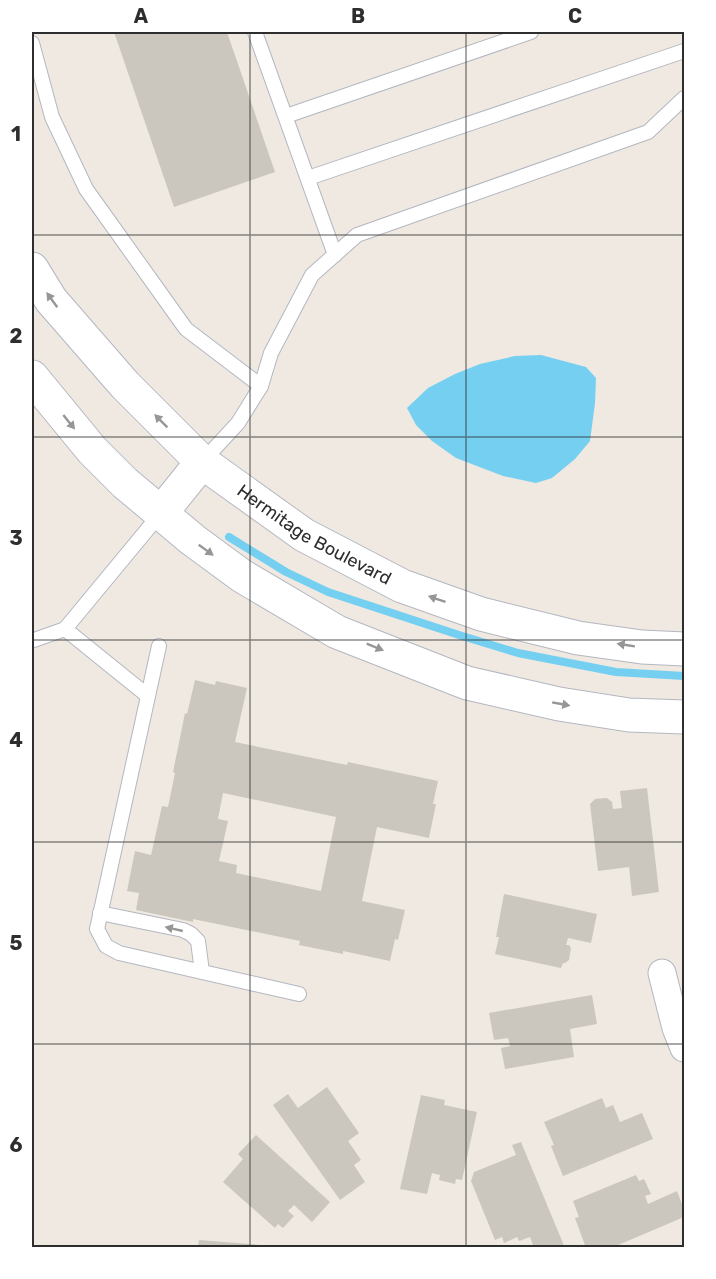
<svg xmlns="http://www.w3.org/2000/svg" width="716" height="1279" font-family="Rubik,sans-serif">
<rect width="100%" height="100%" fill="#efe9e1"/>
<path fill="#75cff0" d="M541,355L586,367L596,378L595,403L590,441L575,459L552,478L536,483L503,476L456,458L432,441L416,425L407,408L428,388L455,374L480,364L515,356Z"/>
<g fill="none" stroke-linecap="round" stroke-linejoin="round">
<path stroke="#75cff0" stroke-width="8" d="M229,537L286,572L328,592L459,635L518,653L616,672L684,676"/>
</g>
<g fill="#cbc7bf" fill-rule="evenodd">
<path d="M114,32H227L275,172L174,207Z"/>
<path d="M195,680L215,685L216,681L247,688L235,742L347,765L348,762L438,781L433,804H436L429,838L377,827L362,901L405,910L398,940L395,939L390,961L343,951V954L299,945L300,941L193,919V922L136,910L139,893L127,891L135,851L151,855L162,806L168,807L175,773L173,772L185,713L187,714ZM223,793L336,817L321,891L236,873L237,865L219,861L228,821L218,819Z"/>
<path d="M647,788L659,892L632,896L629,867L598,871L590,804L595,799L607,798L612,802L613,809L622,808L620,791Z"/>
<path d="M504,894L597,914L591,943L568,938L566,945H569L571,948L569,960L565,963H563L561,968L495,954L499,937H496Z"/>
<path d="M592,995L597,1024L570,1029L574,1057L505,1069L501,1048L510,1046L508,1038L494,1040L489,1013Z"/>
<path d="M327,1087L359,1133L348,1141L361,1160L354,1165L365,1182L340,1200L273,1105L288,1094L298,1108Z"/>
<path d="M421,1095L445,1100L444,1105L477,1112L462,1180L456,1179L455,1184L439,1180L440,1175L432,1173L427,1194L400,1189Z"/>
<path d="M602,1098L606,1108L613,1105L620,1122L642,1113L653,1139L563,1176L551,1146L554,1145L544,1122Z"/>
<path d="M256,1135L330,1202L312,1222L294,1205L288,1211L294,1216L283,1228L278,1224L275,1228L223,1182L243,1159L238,1154Z"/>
<path d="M521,1142L565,1248H534L530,1237L519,1241L517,1237L504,1243L502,1237L495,1240L471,1181L474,1172L516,1155L512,1145Z"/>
<path d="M636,1175L639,1181L644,1179L651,1194L645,1196L648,1204L677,1191L684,1209V1217L611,1248H586L575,1218L579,1217L573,1201Z"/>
<path d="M199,1240L274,1246V1248H198Z"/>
</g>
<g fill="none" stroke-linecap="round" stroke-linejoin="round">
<g stroke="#b4b7c1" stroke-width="16">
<g id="service">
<path d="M255,32L335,255"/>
<path d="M32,43L52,117L86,189L186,329L261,386"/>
<path d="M286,116L531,32"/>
<path d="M308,178L684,51"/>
<path d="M202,462L238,423L261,386L271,353L312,275L357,235L648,132L684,98"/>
<path d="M65,629L148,696"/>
<path d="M32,640H34L65,629L161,513"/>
<path d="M159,646L97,929L106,946L119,953L299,994"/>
<path d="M100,913L183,930L191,934L198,941L202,972"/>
</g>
</g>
<g stroke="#b4b7c1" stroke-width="29">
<path id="minor" d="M662,973L676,1028L684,1048"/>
</g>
<g stroke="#b4b7c1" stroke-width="35">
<g id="tertiary">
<path id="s1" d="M32,269L51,300L125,385L202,462L304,535L402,586L481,614L578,638L642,647L684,649"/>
<path d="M32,377L92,450L125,483L193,540L242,576L337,632L467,683L559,704L629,715L684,717"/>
<path d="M161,513L202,462"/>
</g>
</g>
<use href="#service" stroke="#fff" stroke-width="14"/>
<use href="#minor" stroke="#fff" stroke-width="27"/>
<use href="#tertiary" stroke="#fff" stroke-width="33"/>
</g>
<defs><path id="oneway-solid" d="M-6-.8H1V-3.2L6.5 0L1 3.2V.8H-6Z" transform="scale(1.5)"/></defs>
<g fill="#969696">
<use href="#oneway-solid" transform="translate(52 300) rotate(-126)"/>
<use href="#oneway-solid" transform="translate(161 421) rotate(-135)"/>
<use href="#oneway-solid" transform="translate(69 422) rotate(51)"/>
<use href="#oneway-solid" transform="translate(206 550) rotate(36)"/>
<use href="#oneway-solid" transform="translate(437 599) rotate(-161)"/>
<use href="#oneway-solid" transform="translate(626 645) rotate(-171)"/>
<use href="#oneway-solid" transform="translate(375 647) rotate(22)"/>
<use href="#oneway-solid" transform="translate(561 704) rotate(10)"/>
<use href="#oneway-solid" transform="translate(174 929) rotate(-167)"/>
</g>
<path fill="none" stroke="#2e2e2e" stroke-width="1.5" stroke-opacity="0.55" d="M250,32V1248M466,32V1248M32,235H684M32,437H684M32,640H684M32,842H684M32,1044H684"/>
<g text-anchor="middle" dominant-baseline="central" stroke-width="5" stroke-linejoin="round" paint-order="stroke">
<g font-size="18" fill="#2e2e2e" stroke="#fff">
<text stroke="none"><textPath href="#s1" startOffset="392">Hermitage Boulevard</textPath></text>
</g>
</g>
<rect width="716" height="1279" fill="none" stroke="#ffffff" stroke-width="66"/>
<rect x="33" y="33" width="650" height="1213" fill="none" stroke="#2e2e2e" stroke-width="2"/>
<g font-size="20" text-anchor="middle" font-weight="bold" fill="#2e2e2e">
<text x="141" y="23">A</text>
<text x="358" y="23">B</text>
<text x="575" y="23">C</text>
<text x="16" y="141">1</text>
<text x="16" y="343">2</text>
<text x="16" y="545">3</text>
<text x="16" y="747">4</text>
<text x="16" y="950">5</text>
<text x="16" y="1152">6</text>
</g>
</svg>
